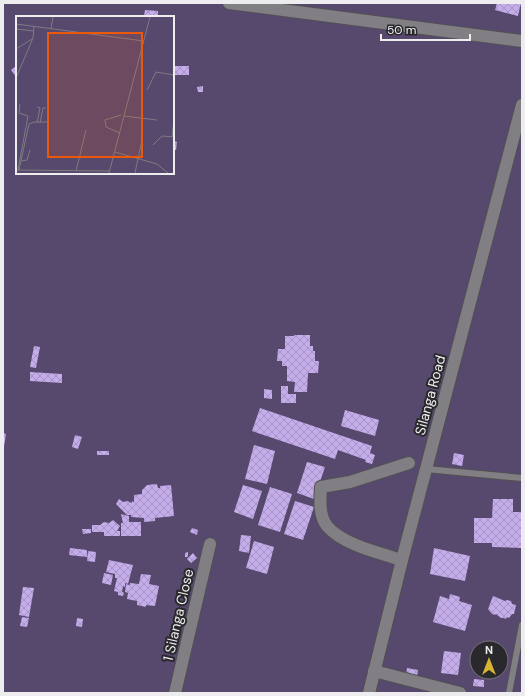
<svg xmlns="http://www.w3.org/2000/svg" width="525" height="696" font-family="'DM Sans',sans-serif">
<defs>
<pattern id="building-cross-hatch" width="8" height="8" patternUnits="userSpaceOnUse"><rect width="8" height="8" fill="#c5adec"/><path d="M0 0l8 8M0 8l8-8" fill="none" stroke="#a694c3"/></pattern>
</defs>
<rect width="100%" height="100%" fill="#333236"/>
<path fill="#57486e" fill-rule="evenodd" d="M3,3H522V693H3ZM17,17H173V173H17ZM477,648H501V672H477Z"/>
<g fill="url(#building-cross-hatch)">
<path d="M497,3H521L518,16L495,10Z"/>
<path d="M145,10L158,11V17L144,16Z"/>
<path d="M17,63V78L11,70L16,66L15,65Z"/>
<rect x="174" y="66" width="15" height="9"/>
<path d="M203,86V92H198L197,87Z"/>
<path d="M173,141L177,142L176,150L173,149Z"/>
<path d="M294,335H310V346H313V351H315V361H319L318,373H308L307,392H294L295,382L287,381V366H282V361H277L278,349H285V336H294Z"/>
<path d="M34,346L40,347L36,368L30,367Z"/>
<path d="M30,372L62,374V383L30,381Z"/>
<path d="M281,386H288V394H296V403H281Z"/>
<path d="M264,389L272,390V399L264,398Z"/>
<path d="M260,408L372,446L370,453L375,455L372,464L365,462L366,460L338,450L335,459L252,431Z"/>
<path d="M345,410L379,420L375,436L341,426Z"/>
<path d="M3,433L6,434L4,447H3Z"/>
<path d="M75,435L82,437L78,449L72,447Z"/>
<path d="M254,445L275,451L267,484L245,479Z"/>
<rect x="97" y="451" width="12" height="4"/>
<path d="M454,453L464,455L462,466L452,464Z"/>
<path d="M307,462L325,467L314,499L297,493Z"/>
<path d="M157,484L158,488H160V486L171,485L174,516L155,518V521L144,522V518L131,517V515H127L116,504L119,499L123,502L127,501L132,503V501L134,502V495L142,494V490L147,485Z"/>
<path d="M243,485L262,491L253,519L234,512Z"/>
<path d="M270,487L292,494L280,532L258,525Z"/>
<path d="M493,499H513V512H522V548L492,547V543H474V518H492Z"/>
<path d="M295,501L314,507L303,540L284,534Z"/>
<path d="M121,514L129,516V522H141V536H121V523H123Z"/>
<path d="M113,520L120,526L117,531H120V536H104V532H92V525H100L104,522L109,523Z"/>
<path d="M192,528L198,530L197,535L190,532Z"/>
<path d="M82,529H91V533L83,534Z"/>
<path d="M241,535L251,536L249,553L239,551Z"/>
<path d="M254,541L274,547L267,574L246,568Z"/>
<path d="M70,548L87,550V557L69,555Z"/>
<path d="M434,548L470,556L465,581L430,574Z"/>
<path d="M88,551L96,552L95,562L87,561Z"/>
<path d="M188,552V557H185V553Z"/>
<path d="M193,553L197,558L191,563L187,559Z"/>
<path d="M109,560L133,565L128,584L125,583V587L123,586L122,592L124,593L123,596L118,595V592L114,591L117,578H115V574L106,572Z"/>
<path d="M104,573L113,575L111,585L102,583Z"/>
<path d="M141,574L151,575L149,584L159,586L155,606L146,605V607L137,605V601L127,599L128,593L125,592L126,584L130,585V583L139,584Z"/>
<path d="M23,587L34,588L29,617L19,615Z"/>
<path d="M450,594L460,597L459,601L472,605L465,631L433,622L440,596L449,599Z"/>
<path d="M493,596L505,601L507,600L511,601L512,604L516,605L514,614H512L509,618L507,617L506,619L504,618H501L496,614L495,615L492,614L488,609Z"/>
<path d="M22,617L29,618L27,627L20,626Z"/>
<path d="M77,618L83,619L82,627L76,626Z"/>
<path d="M444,651L461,653L458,675L441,673Z"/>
<path d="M407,668L418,670L417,678L406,677Z"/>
<path d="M474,679L484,680V687L473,686Z"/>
</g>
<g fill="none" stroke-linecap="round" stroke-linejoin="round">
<g stroke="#525154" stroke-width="8">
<g id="service">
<path d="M426,469L522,478"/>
<path d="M509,693L522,625"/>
</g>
</g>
<g stroke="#525154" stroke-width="14">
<g id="minor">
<path d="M229,3L522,41"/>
<path d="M402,560C380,553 343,545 327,526C319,516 320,500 321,487L350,482L409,463"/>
<path d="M374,671L460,693"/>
<path d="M175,693L210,544"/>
<path d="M369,693L402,560L522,105"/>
</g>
</g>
<use href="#service" stroke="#817f84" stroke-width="6"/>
<use href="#minor" stroke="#817f84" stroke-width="12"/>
</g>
<g text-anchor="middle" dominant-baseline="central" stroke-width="4" stroke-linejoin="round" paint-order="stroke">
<g font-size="14" fill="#edecef" stroke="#29282c">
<text transform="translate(430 395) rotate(-75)">Silanga Road</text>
<text transform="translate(178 615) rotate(-77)">1 Silanga Close</text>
</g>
</g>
<g transform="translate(16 16)">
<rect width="158" height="158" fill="#333236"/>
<path d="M0,1H158V157H0Z" fill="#57486e"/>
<path fill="none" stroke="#7d7c80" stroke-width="1" d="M0,8L128,25M0,13L18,15M35,13L37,1M0,33L16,23M0,62L17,22L18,10M131,74L140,56L158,59M21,91L24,92L21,107M108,100L141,104M24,107L27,92H30M104,117L90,111L89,104L105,99M156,121L158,103M137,129L146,120L158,121M99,136L141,148L152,157M5,145L11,144L14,134M0,154L94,155M2,154L12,100L3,97L4,88M3,154L13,108L18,106H32M60,155L70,114M93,157L134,1M119,157L126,124"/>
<path fill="#e8590c" fill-opacity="0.15" stroke="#e8590c" stroke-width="2" d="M32,17H126V141H32Z"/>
<rect width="158" height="158" fill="none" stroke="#edecef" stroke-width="2"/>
</g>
<rect width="525" height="696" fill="none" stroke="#edecef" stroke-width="8"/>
<g transform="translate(489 660)"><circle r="19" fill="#29282c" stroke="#77767a"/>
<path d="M0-3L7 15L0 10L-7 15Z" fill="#d9b334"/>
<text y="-6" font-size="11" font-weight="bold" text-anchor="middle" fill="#edecef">N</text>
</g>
<path d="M381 34v6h89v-6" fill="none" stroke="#edecef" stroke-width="2"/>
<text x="387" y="34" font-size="12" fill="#edecef" stroke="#29282c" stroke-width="3" paint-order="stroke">50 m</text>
</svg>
